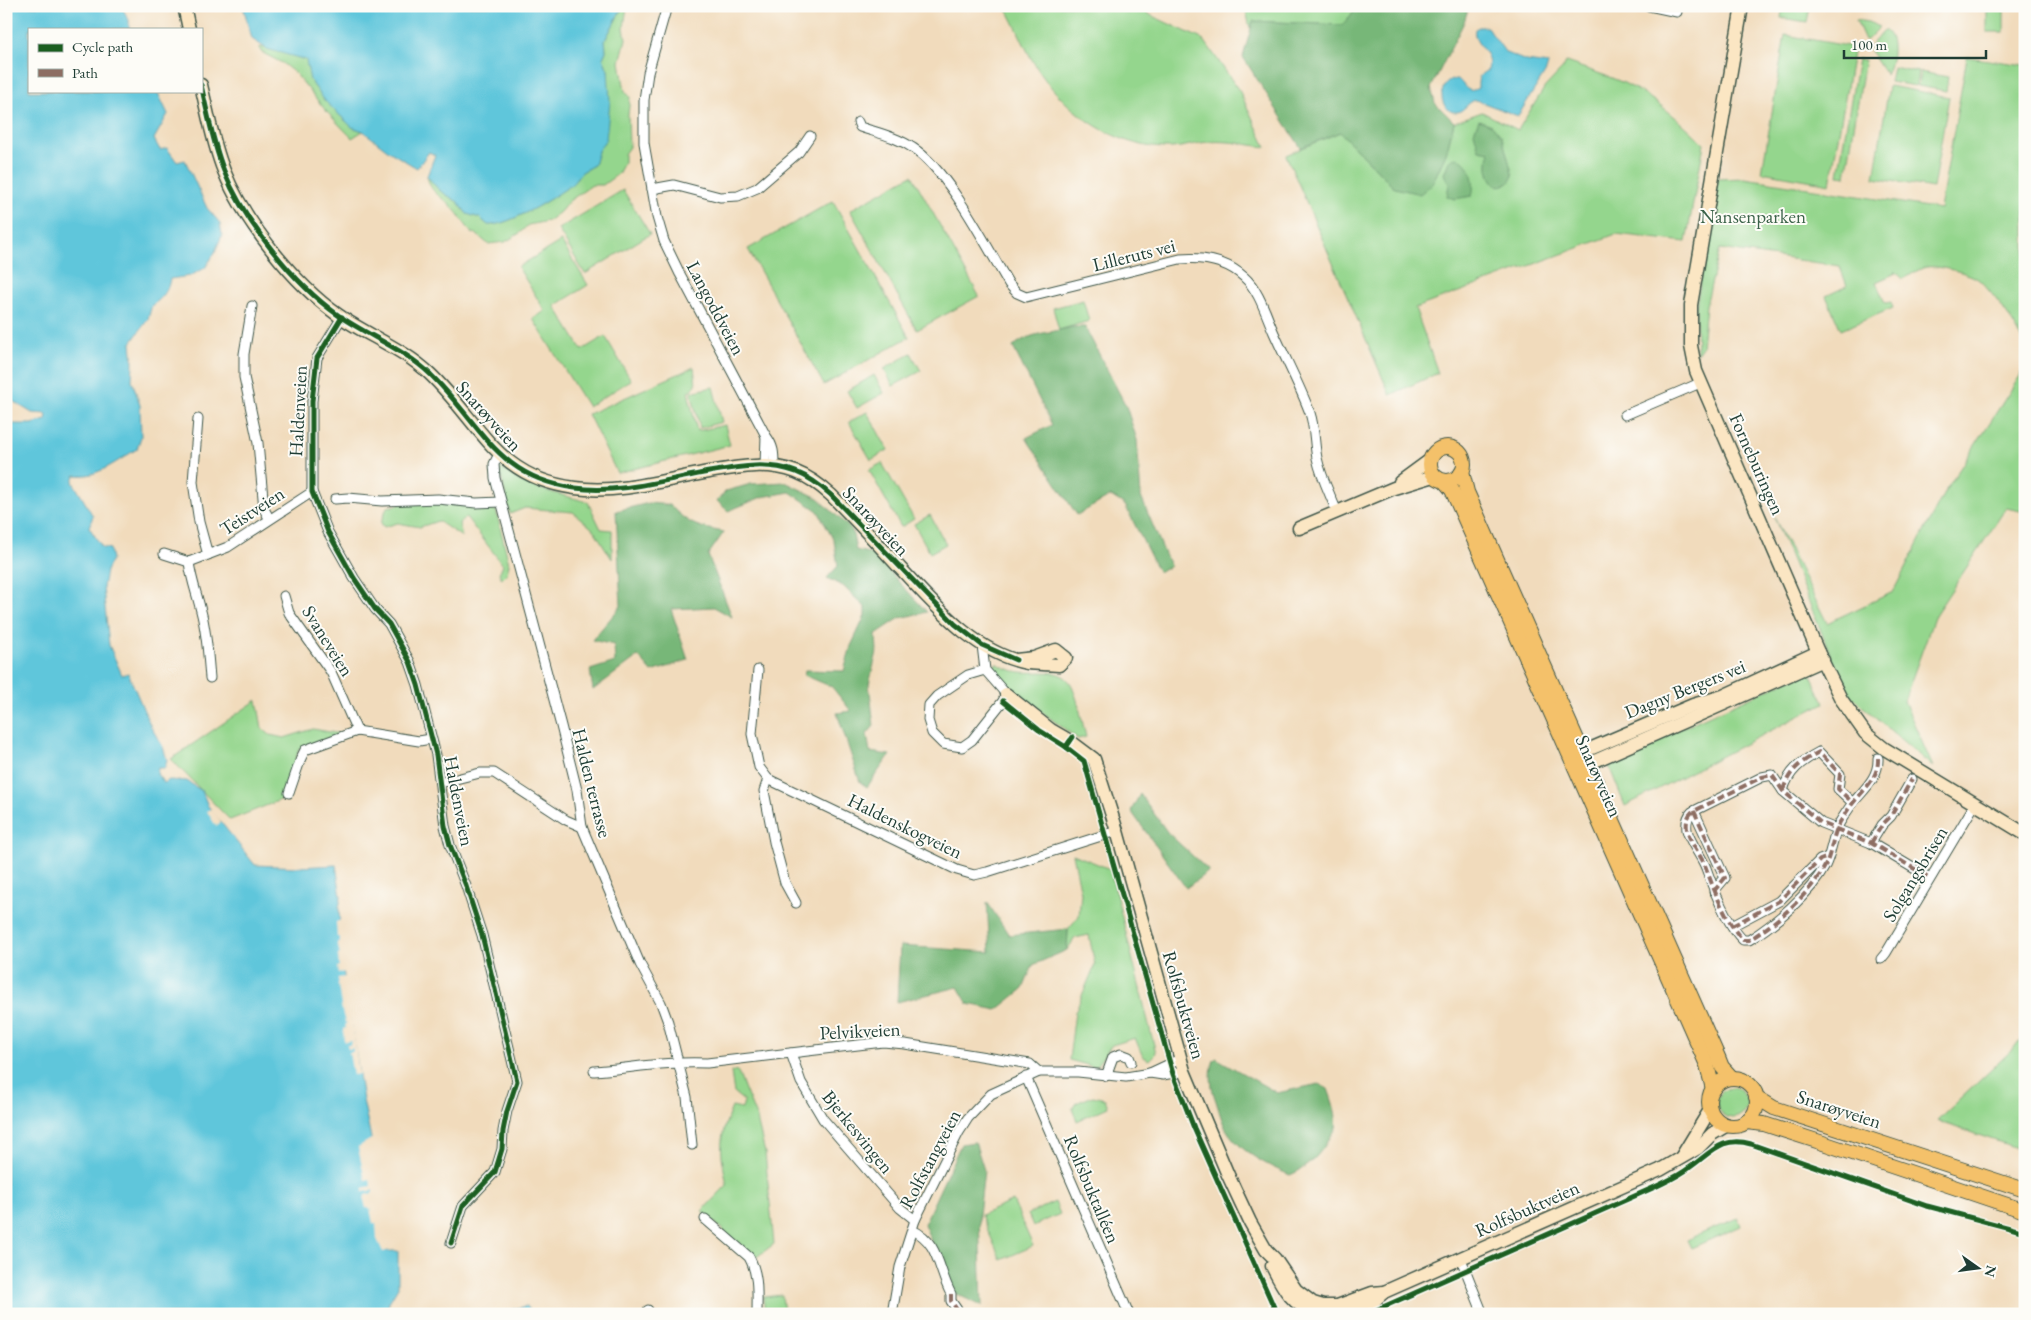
<svg xmlns="http://www.w3.org/2000/svg" width="2031" height="1320" font-family="'EB Garamond',serif">
<rect width="100%" height="100%" fill="#fdfcf7"/>
<filter id="ink" filterUnits="userSpaceOnUse"><feTurbulence type="fractalNoise" baseFrequency=".02" numOctaves="2"/><feDisplacementMap in="SourceGraphic" scale="10" xChannelSelector="R" yChannelSelector="G"/><feConvolveMatrix kernelMatrix="1 2 1 2 8 2 1 2 1" color-interpolation-filters="sRGB"/></filter>
<filter id="wash" filterUnits="userSpaceOnUse"><feTurbulence type="fractalNoise" baseFrequency=".0096" numOctaves="4" result="noise"/><feDisplacementMap in="SourceGraphic" scale="20" xChannelSelector="R" yChannelSelector="G"/><feGaussianBlur stdDeviation="1.12" result="paint"/><feColorMatrix in="noise" values="0 0 0 0 0 0 0 0 0 0 0 0 0 0 0 0 0 1.4 0 .05"/><feComposite in="paint" operator="in"/></filter>
<g filter="url(#wash)">
<rect width="100%" height="100%" fill="#f1dbbc"/>
<g fill="#94d68d" stroke="#5a8a60">
<path d="M621,6H627L624,28L626,39L620,62L625,91L630,97L628,115L629,147L624,154V163L618,174L603,185H592L569,201L560,212L548,221L528,225L520,233L505,242L488,244L475,233L473,234C465,225 459,214 451,206C439,194 431,194 427,176L439,190L458,202L467,214L480,218L488,225C509,226 553,198 571,185C575,182 577,177 581,173C585,170 590,167 594,165L598,151L606,139L608,70L603,58L606,51L605,40L621,10Z"/>
<path d="M1005,6H1142L1148,14L1204,40L1240,92L1266,147C1248,145 1227,140 1209,142C1194,143 1180,149 1164,148C1115,146 1068,113 1041,74C1026,53 1018,28 1005,6Z"/>
<path d="M1245,6H1358L1343,25L1253,21L1250,28Z"/>
<path d="M1783,6L1810,7L1807,22L1781,18Z"/>
<rect x="1987" y="6" width="17" height="26"/>
<path d="M1856,20L1868,22L1880,27L1867,40H1865Z"/>
<path d="M1884,30C1897,37 1892,63 1886,75L1871,52L1870,46Z"/>
<path d="M1785,35L1854,47L1830,184L1762,172Z"/>
<path d="M260,47L307,60L310,80L325,101L352,127L363,131L352,138L327,112L296,74L282,63L261,52Z"/>
<path d="M1967,57L2025,65V350C2022,331 1993,293 1979,280C1971,273 1937,265 1927,267C1919,268 1910,276 1903,279L1895,271L1896,273L1876,282L1885,303L1891,302L1893,308L1841,330L1826,296L1847,286L1840,266L1720,249L1706,305L1702,347L1697,354L1696,307L1718,179L1745,178L1940,209Z"/>
<path d="M1858,59L1865,60L1846,176L1838,175Z"/>
<path d="M1566,62C1585,69 1606,75 1624,83C1655,98 1680,120 1704,144L1686,242L1616,234L1415,308L1438,373L1390,395L1286,155L1340,132L1395,188L1446,154L1454,122L1482,112L1518,130L1545,87L1563,68Z"/>
<path d="M1893,67L1918,72L1916,86L1890,82Z"/>
<path d="M1920,72L1948,77L1946,91L1918,86Z"/>
<path d="M1889,86L1949,97L1933,188L1874,178Z"/>
<path d="M912,175L979,296L917,330L850,210Z"/>
<path d="M623,190L650,234L585,274L558,229Z"/>
<path d="M833,201L909,337L824,385L748,249Z"/>
<path d="M561,241L588,285L555,306L582,350L605,336L631,380L588,407L533,319L545,311L518,267Z"/>
<path d="M1083,300L1089,321L1059,330L1053,308Z"/>
<path d="M911,353L921,371L893,386L884,369Z"/>
<path d="M2025,365V512L2006,508L1935,615L1904,701L1933,767L1846,692L1774,517L1827,623L1893,592L1944,493L2020,376Z"/>
<path d="M694,367L696,385L688,392L697,431L725,425L730,445L617,473L588,414Z"/>
<path d="M874,375L884,393L857,408L847,391Z"/>
<path d="M713,387L722,422L700,428L691,392Z"/>
<path d="M867,412L888,450L871,460L849,422Z"/>
<path d="M882,463L914,519L901,527L869,470Z"/>
<path d="M499,467L522,482L547,491L588,502L601,529L612,530V559L594,530L573,512L525,508L510,514Z"/>
<path d="M440,503L496,510L509,564L507,574L502,579L499,573L503,565L466,517L459,523L462,537L438,521L420,527L398,523L384,527L381,523L387,507L402,504Z"/>
<path d="M930,515L946,544L930,553L914,524Z"/>
<path d="M996,663C1004,668 1012,671 1021,672C1040,674 1064,666 1073,688C1079,704 1082,721 1086,737L1078,739L1011,689L992,671Z"/>
<path d="M1809,671L1824,703L1625,806L1607,761Z"/>
<path d="M257,700L262,728L270,735L284,738L313,729L347,735L316,742L299,749L283,799L230,820L171,759Z"/>
<path d="M1073,854L1110,869L1156,1053L1149,1060L1143,1057L1135,1038L1112,1045L1095,1067L1069,1060L1075,1012L1095,965L1089,935L1075,938L1067,950L1068,929L1079,916L1081,893Z"/>
<path d="M2025,1033V1131L2017,1148L1937,1121L2013,1049Z"/>
<path d="M737,1070L757,1119L765,1153L774,1244L754,1259L702,1211L727,1185C720,1149 718,1141 732,1107L742,1109L744,1101L734,1093L731,1072Z"/>
<circle cx="1732" cy="1103" r="15"/>
<path d="M1093,1096L1105,1099L1108,1107L1077,1121L1072,1109L1076,1103Z"/>
<path d="M1013,1201L1033,1246L1001,1260L981,1215Z"/>
<path d="M1055,1202L1060,1214L1033,1226L1028,1214Z"/>
<path d="M1738,1218L1741,1226L1691,1248L1687,1240Z"/>
<path d="M782,1295L784,1314H765L763,1297Z"/>
</g>
<g fill="#77b778" stroke="#4b7a56">
<path d="M1358,6H1469L1464,22L1431,88L1435,103L1454,122L1446,154L1432,184L1420,194L1395,188L1340,132L1301,148L1243,57L1253,21L1343,25Z"/>
<path d="M1479,120L1492,125L1502,137L1513,176L1509,183L1498,187C1487,177 1486,165 1490,152L1479,150L1474,132Z"/>
<path d="M1457,157C1471,165 1476,180 1472,196L1454,199L1447,196L1449,184L1444,174L1449,161Z"/>
<path d="M1072,327H1085L1126,406L1137,440L1141,497L1170,566L1159,573L1125,505L1111,496L1077,515L1026,438L1052,425L1013,347C1028,332 1052,333 1072,327Z"/>
<path d="M785,482L818,498L852,530L856,550L873,554L927,612L900,618L876,634L877,652L869,684L874,726L867,734L870,752L890,755L867,787L860,782L837,713L851,711L832,687L804,675L805,670L844,671L851,646L865,616V607L843,586L827,578L838,566L834,541L818,511L790,492L762,497L728,511L717,501L726,491L751,484Z"/>
<path d="M649,503L670,505C689,525 697,527 724,532L708,555L732,617L714,607L671,609L688,660L652,672L638,656L593,690L590,670L615,662L614,645L592,640L621,606L616,511Z"/>
<path d="M1140,794L1168,833L1209,871L1186,888L1131,811Z"/>
<path d="M987,902L1009,935L1068,929L1067,950L1033,965L1023,989L997,1010L968,1004L958,987L897,1002L900,946L990,952Z"/>
<path d="M1216,1058L1277,1093L1319,1084L1328,1089C1332,1100 1338,1116 1336,1128C1335,1131 1331,1135 1330,1138C1320,1154 1308,1168 1290,1175C1266,1165 1238,1151 1225,1127C1221,1119 1219,1110 1216,1101C1211,1088 1209,1073 1214,1060Z"/>
<path d="M975,1142L984,1170L979,1215L982,1306L952,1292L924,1224L961,1144Z"/>
</g>
<g fill="#5ec6db" stroke="#3e8288">
<path d="M6,6H121L129,20V29H29V91H157L168,114L154,139L160,150L167,148L177,162L185,160L207,208L220,223L222,235L214,254L205,268L190,276L170,279C168,291 162,299 152,305L148,319L131,343L133,363L132,380L140,405L141,437L137,449C120,459 96,479 75,475L73,482L93,516L89,527L102,547L110,549L112,559L106,571L103,587L109,645L122,675L128,673L151,727L163,747L167,760L165,768H158L157,774L164,783L169,780L187,781L202,791L208,806L255,865L299,867L336,865L341,897L339,908L341,956L363,1100L371,1138L374,1204L386,1251H398V1287L389,1302L387,1314H6V412L13,424H32L46,420L47,414L32,413L6,397Z"/>
<path d="M243,6H621V10L605,40L606,51L603,58L608,70L610,101L606,139L598,151L594,165C590,167 585,170 581,173C577,177 575,182 571,185C553,198 509,226 488,225L480,218L467,214L458,202L439,190L427,176L435,155L429,152L417,168L390,152L363,131L352,127L325,101L310,80L306,60L267,49L252,39Z"/>
<path d="M1479,27H1487L1506,53L1526,61L1548,64L1546,71L1518,116L1476,100C1468,101 1464,112 1456,112C1439,113 1435,79 1458,79C1465,85 1467,95 1478,88C1478,78 1478,75 1488,70C1493,50 1472,46 1475,29Z"/>
<path d="M527,1306L532,1314H507L513,1309Z"/>
</g>
<g fill="#f1dbbc">
<path d="M212,809L221,822L216,826L207,811Z"/>
<path d="M342,920L346,972L338,973L337,967L339,966L338,955L340,954L337,942H339V937H337L336,922Z"/>
<path d="M346,977L359,1074L353,1075L349,1052H353V1048L348,1049L347,1045H350L351,1041L344,1042L343,1029L346,1028L345,1024L347,1023L345,1022L342,1011L338,985V978Z"/>
<path d="M373,1138L376,1204L388,1248L393,1249L383,1252L377,1239L376,1223H373L370,1208H366L364,1200L365,1195L373,1193V1190L363,1192V1188L371,1186L370,1179L365,1180L358,1147Z"/>
</g>
</g>
<g filter="url(#ink)">
<g fill="none" stroke-linecap="round" stroke-linejoin="round">
<g stroke="#3e5548" stroke-width="11">
<g id="street">
<path d="M667,6L648,73L644,100V143L657,217L664,241L680,274L766,436C774,446 774,454 774,466"/>
<path d="M1649,6L1677,12"/>
<path d="M858,122L860,127C878,133 897,137 913,148C948,170 987,247 1009,284L1017,293L1026,297L1180,259C1203,257 1226,260 1244,277C1259,290 1266,315 1274,333C1286,360 1300,386 1310,413C1315,428 1314,443 1317,458C1321,477 1330,494 1337,512"/>
<path d="M652,189L674,185L720,197L738,196L757,188L799,152L810,136"/>
<path d="M252,306L244,354V377L258,443L264,509L269,518"/>
<path d="M342,317L317,358L312,401V492L328,532L354,578L375,609L389,624L410,662L418,685L436,755L445,826L450,845L466,886L482,935L517,1081L507,1111L503,1131L502,1149L495,1172L463,1206L451,1243"/>
<path d="M1625,415L1700,383"/>
<path d="M198,419L193,482L199,522L208,555"/>
<path d="M499,454L494,464L495,478L561,726L577,790L582,827L640,964L661,1003L668,1022L687,1097L692,1145"/>
<path d="M765,465L766,436"/>
<path d="M335,499L348,498L382,501L438,499L476,503L501,502"/>
<path d="M164,554L189,562L228,547L312,492"/>
<path d="M189,562C191,579 197,594 201,611C207,633 208,655 210,678"/>
<path d="M284,596L289,613L331,672L357,731L419,741L431,739"/>
<path d="M982,645L985,670L968,675L937,696L929,705L928,720L932,733L943,744L962,747L972,740L1003,701L1006,694L985,670"/>
<path d="M758,670L752,734L759,767L768,779L957,870L974,875L987,872L1117,831"/>
<path d="M1878,758C1879,778 1864,789 1853,803C1848,809 1844,816 1840,822C1832,836 1832,852 1825,866C1811,893 1775,924 1749,940H1743C1728,926 1713,888 1706,868C1701,855 1690,843 1687,830C1686,822 1687,817 1692,812L1762,777L1772,775L1783,791L1821,823L1871,843L1930,878"/>
<path d="M768,779L764,791L774,842L785,883L796,903"/>
<path d="M440,783L480,773H494L566,820L582,827"/>
<path d="M1783,791C1788,771 1802,761 1819,752L1840,774L1838,789L1853,803"/>
<path d="M289,793L301,758L305,750L357,731"/>
<path d="M1694,811L1725,878L1714,891"/>
<path d="M1871,843L1882,825L1891,816L1912,779"/>
<path d="M1732,926L1779,901L1820,860L1828,857"/>
<path d="M1881,959L1886,953L1975,804"/>
<path d="M791,1053L801,1082L823,1119L900,1208L915,1220"/>
<path d="M594,1071C632,1068 669,1061 707,1063L883,1042L905,1044L1030,1064L1039,1072"/>
<path d="M1150,1073L1180,1059"/>
<path d="M1106,1076L1113,1057L1121,1054L1129,1057L1131,1062"/>
<path d="M1026,1077L1129,1314"/>
<path d="M705,1219L749,1257C759,1275 757,1294 757,1314"/>
<path d="M912,1230C939,1241 938,1270 951,1294V1301L960,1314"/>
<path d="M1461,1259L1483,1314"/>
<path d="M648,1310L649,1314"/>
<path d="M892,1314L900,1267L915,1220L959,1132L968,1118L991,1094L1039,1072H1078L1126,1077L1150,1073L1163,1075L1184,1071"/>
</g>
</g>
<g stroke="#3e5548" stroke-width="15">
<g id="secondary">
<path d="M184,6L189,29"/>
<path d="M1742,6L1691,305V346L1696,371L1818,652L1841,699L1865,733L1885,749L2025,834"/>
<path d="M201,85C208,114 213,144 224,171C244,221 294,284 338,315C368,336 404,349 430,374C481,423 496,478 575,488C619,494 665,480 709,472C738,467 767,461 796,472C809,477 821,486 831,495C855,519 877,543 900,568C935,605 974,653 1027,663L1059,665L1066,658L1056,650L1034,658L1016,660"/>
<path d="M1400,482L1430,460"/>
<path d="M1299,528L1394,488L1434,476"/>
<path d="M1006,694L1051,730L1070,741L1094,759L1117,831L1184,1071L1228,1175L1250,1222L1266,1250L1275,1259L1296,1290L1313,1303L1323,1306H1337L1372,1293L1384,1292"/>
<path d="M1579,760L1583,752L1693,705L1723,696L1818,652"/>
<path d="M1588,764L1823,660"/>
<path d="M1682,1156L1710,1110"/>
<path d="M1272,1266C1283,1288 1292,1306 1318,1314"/>
<path d="M1344,1314L1375,1300L1384,1292L1660,1170L1698,1148L1712,1134L1727,1125"/>
</g>
</g>
<g stroke="#3e5548" stroke-width="16">
<g id="primary">
<circle cx="1447" cy="464" r="17"/>
<path d="M1462,472L1467,492L1718,1057L1722,1067L1732,1078"/>
<path d="M1445,482L1452,490L1707,1065L1713,1089"/>
<circle cx="1733" cy="1102" r="24"/>
<path d="M1756,1097L1774,1108L2025,1190"/>
<path d="M1746,1122L1764,1124L1820,1142L2025,1211"/>
</g>
</g>
<use href="#street" stroke="#fff" stroke-width="9"/>
<use href="#secondary" stroke="#fbe6c3" stroke-width="12"/>
<use href="#primary" stroke="#f4c16a" stroke-width="14"/>
<g stroke="#8d6e63" stroke-width="4" stroke-dasharray="8 4" stroke-linecap="butt">
<path d="M1878,758C1879,778 1864,789 1853,803C1848,809 1844,816 1840,822C1832,836 1832,852 1825,866C1811,893 1775,924 1749,940H1743C1728,926 1713,888 1706,868C1701,855 1690,843 1687,830C1686,822 1687,817 1692,812L1762,777L1772,775L1783,791L1821,823L1871,843L1930,878"/>
<path d="M1783,791C1788,771 1802,761 1819,752L1840,774L1838,789L1853,803"/>
<path d="M1694,811L1725,878L1714,891"/>
<path d="M1871,843L1882,825L1891,816L1912,779"/>
<path d="M1732,926L1779,901L1820,860L1828,857"/>
<path d="M951,1294V1301L960,1314"/>
</g>
<g stroke="#fdfcf7" stroke-width="8">
<g id="cycleway">
<path d="M201,85C208,114 213,144 224,171C244,221 294,284 338,315C368,336 404,349 430,374C481,423 496,478 575,488C619,494 665,480 709,472C738,467 767,461 796,472C809,477 821,486 831,495L955,624L982,645L1016,660"/>
<path d="M342,317L317,358L312,401V492L328,532L354,578L375,609L389,624L410,662L418,685L436,755L445,826L450,845L466,886L482,935L517,1081L507,1111L503,1131L502,1149L495,1172L463,1206L451,1243"/>
<path d="M1003,701L1039,730L1066,747L1070,741"/>
<path d="M1073,737L1066,747L1084,761L1173,1074L1194,1128L1277,1314"/>
<path d="M1367,1314L1655,1187C1667,1181 1679,1176 1689,1168C1711,1153 1722,1135 1751,1144L1927,1206L2025,1232"/>
</g>
</g>
<use href="#cycleway" stroke="#1b5e20" stroke-width="5"/>
</g>
</g>
<g text-anchor="middle" dominant-baseline="central" stroke-width="4" stroke-linejoin="round" paint-order="stroke">
<g font-size="19" fill="#3c634a" stroke="#fdfcf7">
<text x="1753" y="216">Nansenparken</text>
</g>
<g font-size="19" fill="#1f3d34" stroke="#fdfcf7">
<text transform="translate(1134 255) rotate(-14)">Lilleruts vei</text>
<text transform="translate(716 308) rotate(62)">Langoddveien</text>
<text transform="translate(298 411) rotate(-87)">Haldenveien</text>
<text transform="translate(489 416) rotate(48)">Snarøyveien</text>
<text transform="translate(1757 464) rotate(66)">Forneburingen</text>
<text transform="translate(252 511) rotate(-33)">Teistveien</text>
<text transform="translate(876 521) rotate(47)">Snarøyveien</text>
<text transform="translate(328 641) rotate(58)">Svaneveien</text>
<text transform="translate(1685 689) rotate(-22)">Dagny Bergers vei</text>
<text transform="translate(1599 776) rotate(66)">Snarøyveien</text>
<text transform="translate(592 783) rotate(76)">Halden terrasse</text>
<text transform="translate(459 801) rotate(79)">Haldenveien</text>
<text transform="translate(905 826) rotate(26)">Haldenskogveien</text>
<text transform="translate(1915 874) rotate(-59)">Solgangsbrisen</text>
<text transform="translate(1184 1005) rotate(74)">Rolfsbuktveien</text>
<text transform="translate(860 1031) rotate(-3)">Pelvikveien</text>
<text transform="translate(1839 1109) rotate(18)">Snarøyveien</text>
<text transform="translate(858 1132) rotate(51)">Bjerkesvingen</text>
<text transform="translate(930 1159) rotate(-62)">Rolfstangveien</text>
<text transform="translate(1092 1189) rotate(67)">Rolfsbuktalléen</text>
<text transform="translate(1527 1209) rotate(-24)">Rolfsbuktveien</text>
</g>
</g>
<rect width="2031" height="1320" fill="none" stroke="#fdfcf7" stroke-width="25"/>
<rect x="28" y="28" width="175" height="65" fill="#fdfcf7" stroke="#a4b0a9"/>
<rect x="38" y="44" width="25" height="8" fill="#1b5e20" stroke="#a4b0a9"/>
<text x="72" y="52" font-size="15" fill="#1f3d34">Cycle path</text>
<rect x="38" y="69" width="25" height="8" fill="#8d6e63" stroke="#a4b0a9"/>
<text x="72" y="78" font-size="15" fill="#1f3d34">Path</text>
<g transform="translate(1978 1268) rotate(104)" stroke="#fdfcf7" stroke-width="4" paint-order="stroke">
<path d="M0-4L9 19L0 12L-9 19Z" fill="#1f3d34"/>
<text y="-8" font-size="14" font-weight="bold" text-anchor="middle" fill="#1f3d34">N</text>
</g>
<path d="M1844 50v8h142v-8" fill="none" stroke="#1f3d34" stroke-width="2.5"/>
<text x="1851" y="50" font-size="15" fill="#1f3d34" stroke="#fdfcf7" stroke-width="4" paint-order="stroke">100 m</text>
</svg>
